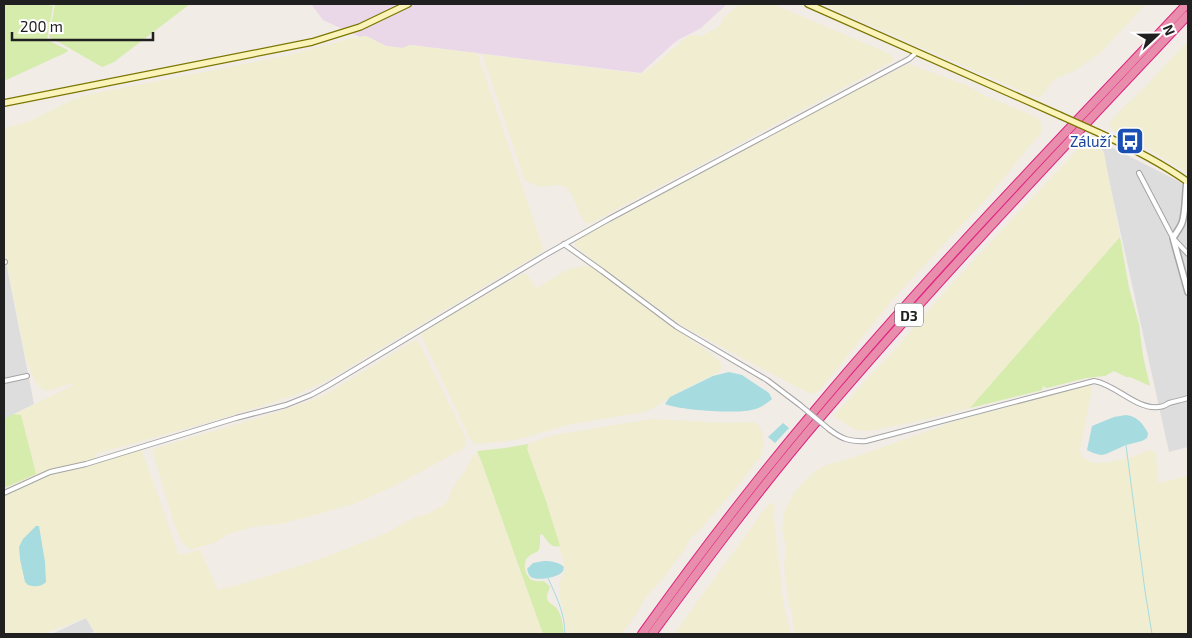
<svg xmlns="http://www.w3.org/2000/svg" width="1192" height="638" font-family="'Exo 2',sans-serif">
<rect width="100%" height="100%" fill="#f1ece6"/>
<g fill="#dedddd">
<path d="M1109,146L1180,182L1188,189V447L1169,452L1107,171L1104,153L1102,149Z"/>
<path d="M4,252L34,404L4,419Z"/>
<path d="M86,618L94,632L89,634H52Z"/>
</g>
<path fill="#ead8e9" d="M311,4H727L701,28L684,37L681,38L674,43L641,73L410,45L403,48L386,46L366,36L360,37L323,20Z"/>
<g fill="#f0edd1">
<path d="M740,4H773L892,55L894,58L893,61L591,223H586L583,220L572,196L566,187L559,185L541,187L525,181L482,54L642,74L658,62L689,35L702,36L720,26L724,17Z"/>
<path d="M822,4H1016L1017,6L1021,7L1020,4H1146L1100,53L1074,71L1057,78L1051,83L1041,97H1036Z"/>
<path d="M366,36L386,46L403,48L410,45L477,53L543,248L542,252L326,381L300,393L285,399L281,396V400L206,423L95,454L94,453L96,459L140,445L179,555L200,550L218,590L255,580L320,559L384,534L414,518L427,514L442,506L447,502L454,486L465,471L473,455L476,453L482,463L543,634H91L95,632L86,618L42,634H4V489L36,474L18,414H14L72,386L71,383L52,390L48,391L43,390L36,383L26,360L4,248V128L14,126L32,120L68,102L86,95L285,56L348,39Z"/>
<path d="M1188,41V173L1152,151L1132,137L1116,132L1112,129L1109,124L1114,117L1145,87Z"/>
<path d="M909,64L952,80L971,87L979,93L1029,114L1038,118L1041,122L1042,129L1040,135L1032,143L989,196L894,298L820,390L813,393L810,394L681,325L609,273L581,251L575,246V243L580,238L614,220L858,89Z"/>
<path d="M1086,144H1093L1100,148L1104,153L1120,237L970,408L923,420L870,431L855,430L836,418V413L900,344L946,290L1048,181L1079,148Z"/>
<path d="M587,266L594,268L664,321L711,354L720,362L721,365V369L719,372L675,394L655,407L645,412L567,425L524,438L508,441L477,444L474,443L470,439L422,337V334L424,332L444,319L522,274H525L528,276L536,288L563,272L573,268Z"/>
<path d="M415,340L418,341L466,438V445L463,449L394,486L356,503L318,514L280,524L266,525L252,527L229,534L216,542L194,549H189L181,541L173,521L152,449L271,414L307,402L328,393Z"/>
<path d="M1089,384L1092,388L1080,451L1083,458L1094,463H1103L1130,458L1149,450L1154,451L1156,455L1158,483L1188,476V634H796L793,625L792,613L789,603L784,566L786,547L782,529L784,513L793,494L815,471L827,465L855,457L956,421Z"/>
<path d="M652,419L728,423L753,422L757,424L762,431L764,441L761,456L730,495L696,534L691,537L685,549L664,577L646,597L638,611L622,634H567L566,621L559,593V584L565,570L564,563L546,501L527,449L528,444L550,436L566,433Z"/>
<path d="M775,503L774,518L782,593L785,611L791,634H674L764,510L769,504Z"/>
</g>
<g fill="#d5ecac">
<path d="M4,4H43L53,6L47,40L68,50L67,52L4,81Z"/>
<path d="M55,4H190L114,62L102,67L69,48L64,45L49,37Z"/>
<path d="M1120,237L1129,288L1139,324L1143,356L1150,386L1130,377H1126L1114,371L1105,376L1086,378L1047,388L1043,386L1042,390L970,408Z"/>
<path d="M13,414L21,415L36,474L4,488V419Z"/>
<path d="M528,444L527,449L546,501L560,546C551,548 548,542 543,535L541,534L540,536V543L539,550C536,553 531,554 528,557C522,563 525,576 532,580C535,582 540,581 544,581L550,587C549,591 546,595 547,598C548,604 555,605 558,610C562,617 563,626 564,634H543L482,463L477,451L505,448Z"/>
</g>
<g fill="#a6dbdf">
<path d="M729,372L742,375L769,393L772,399C766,404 759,409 751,410C735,414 679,410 665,404L670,397L713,376Z"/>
<path d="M1126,415C1137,416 1143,424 1148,433L1147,438L1142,441L1126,445L1106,454L1101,455L1093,453L1087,450L1092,426L1114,417Z"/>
<path d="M783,423L789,428L775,443L768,437Z"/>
<path d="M36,526H39L45,562L46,582C41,587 35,587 28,585L25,582L20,559L19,547L23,539Z"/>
<path d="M544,561C551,561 559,562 564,567C563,569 564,570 563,571C559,578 536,581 531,577C528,574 528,572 527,569L533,563Z"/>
</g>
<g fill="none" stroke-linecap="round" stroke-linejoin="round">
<g stroke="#a6dbdf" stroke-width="1">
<path d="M1126,445L1145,591L1152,634"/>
<path d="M548,578C556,596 565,613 565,634"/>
</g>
<g stroke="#a4a4a4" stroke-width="6">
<g id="minor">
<path d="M1139,173L1173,238L1188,254"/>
<path d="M564,244L602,271L677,327L767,380L800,405"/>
<path d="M4,262H5"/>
<path d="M4,381L27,376"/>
<path d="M830,430C842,439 850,442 866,441L1094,381C1115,384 1137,410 1158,407C1162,407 1166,405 1169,403C1176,401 1182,400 1188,398"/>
<path d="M4,493L50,472L86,464L236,418L286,405L311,395L329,385L547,254L609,219L909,59L917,52"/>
</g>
</g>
<g stroke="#a4a4a4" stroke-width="8">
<path id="tertiary" d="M1187,181C1185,194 1186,211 1182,223C1180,228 1176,233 1173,238L1188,292"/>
</g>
<g stroke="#7c7602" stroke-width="8">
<g id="secondary">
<path d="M808,4L1059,115"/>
<path d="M4,103L312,42L360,27L408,4"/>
<path d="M1099,133C1130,147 1160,162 1188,182"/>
</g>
</g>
<g stroke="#df2380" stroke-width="10">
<g id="motorway">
<path d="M642,634C697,557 755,481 816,409C934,268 1062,137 1187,4"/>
<path d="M652,634C707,559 763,484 824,413C941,276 1065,146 1188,15"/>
</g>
</g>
<use href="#minor" stroke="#fff" stroke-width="4"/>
<use href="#tertiary" stroke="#fff" stroke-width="5"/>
<use href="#secondary" stroke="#fbf4ba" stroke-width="5.5"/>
<use href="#motorway" stroke="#e98dac" stroke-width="8"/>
<g stroke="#a4a4a4" stroke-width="6" stroke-linecap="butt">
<path id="minor-bridge" d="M800,405L830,430"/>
</g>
<g stroke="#7c7602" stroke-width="8" stroke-linecap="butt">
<path id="secondary-bridge" d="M1059,115L1099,133"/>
</g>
<use href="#minor-bridge" stroke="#fff" stroke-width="4"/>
<use href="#secondary-bridge" stroke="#fbf4ba" stroke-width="5.5"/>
</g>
<defs>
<g id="bus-square" transform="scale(1.4375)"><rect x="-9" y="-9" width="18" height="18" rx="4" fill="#1a4fb4" stroke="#fff"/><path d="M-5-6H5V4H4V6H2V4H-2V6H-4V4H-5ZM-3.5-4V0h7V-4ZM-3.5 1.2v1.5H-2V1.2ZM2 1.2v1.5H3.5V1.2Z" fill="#fff"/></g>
</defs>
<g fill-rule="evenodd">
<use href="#bus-square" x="1130" y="141"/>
</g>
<g text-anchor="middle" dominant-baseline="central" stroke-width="4" stroke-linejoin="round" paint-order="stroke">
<rect fill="#fff" stroke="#636363" stroke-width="1" x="895" y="303.5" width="28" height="23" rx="4"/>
<g font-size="14" font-weight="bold" fill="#202020">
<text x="909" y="315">D3</text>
</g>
<g font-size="15" fill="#164399" stroke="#fff" text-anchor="end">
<text x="1111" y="141">Záluží</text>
</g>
</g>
<rect width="1192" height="638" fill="none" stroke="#202020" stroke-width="10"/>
<g transform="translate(1157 35) rotate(68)" stroke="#ffffff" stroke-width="4" paint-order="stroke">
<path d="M0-4L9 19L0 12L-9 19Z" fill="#202020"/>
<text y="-8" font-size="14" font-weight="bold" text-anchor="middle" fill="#202020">N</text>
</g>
<path d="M12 32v8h141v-8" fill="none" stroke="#202020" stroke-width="2.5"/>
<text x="20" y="32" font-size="15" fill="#202020" stroke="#ffffff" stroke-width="4" paint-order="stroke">200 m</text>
</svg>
